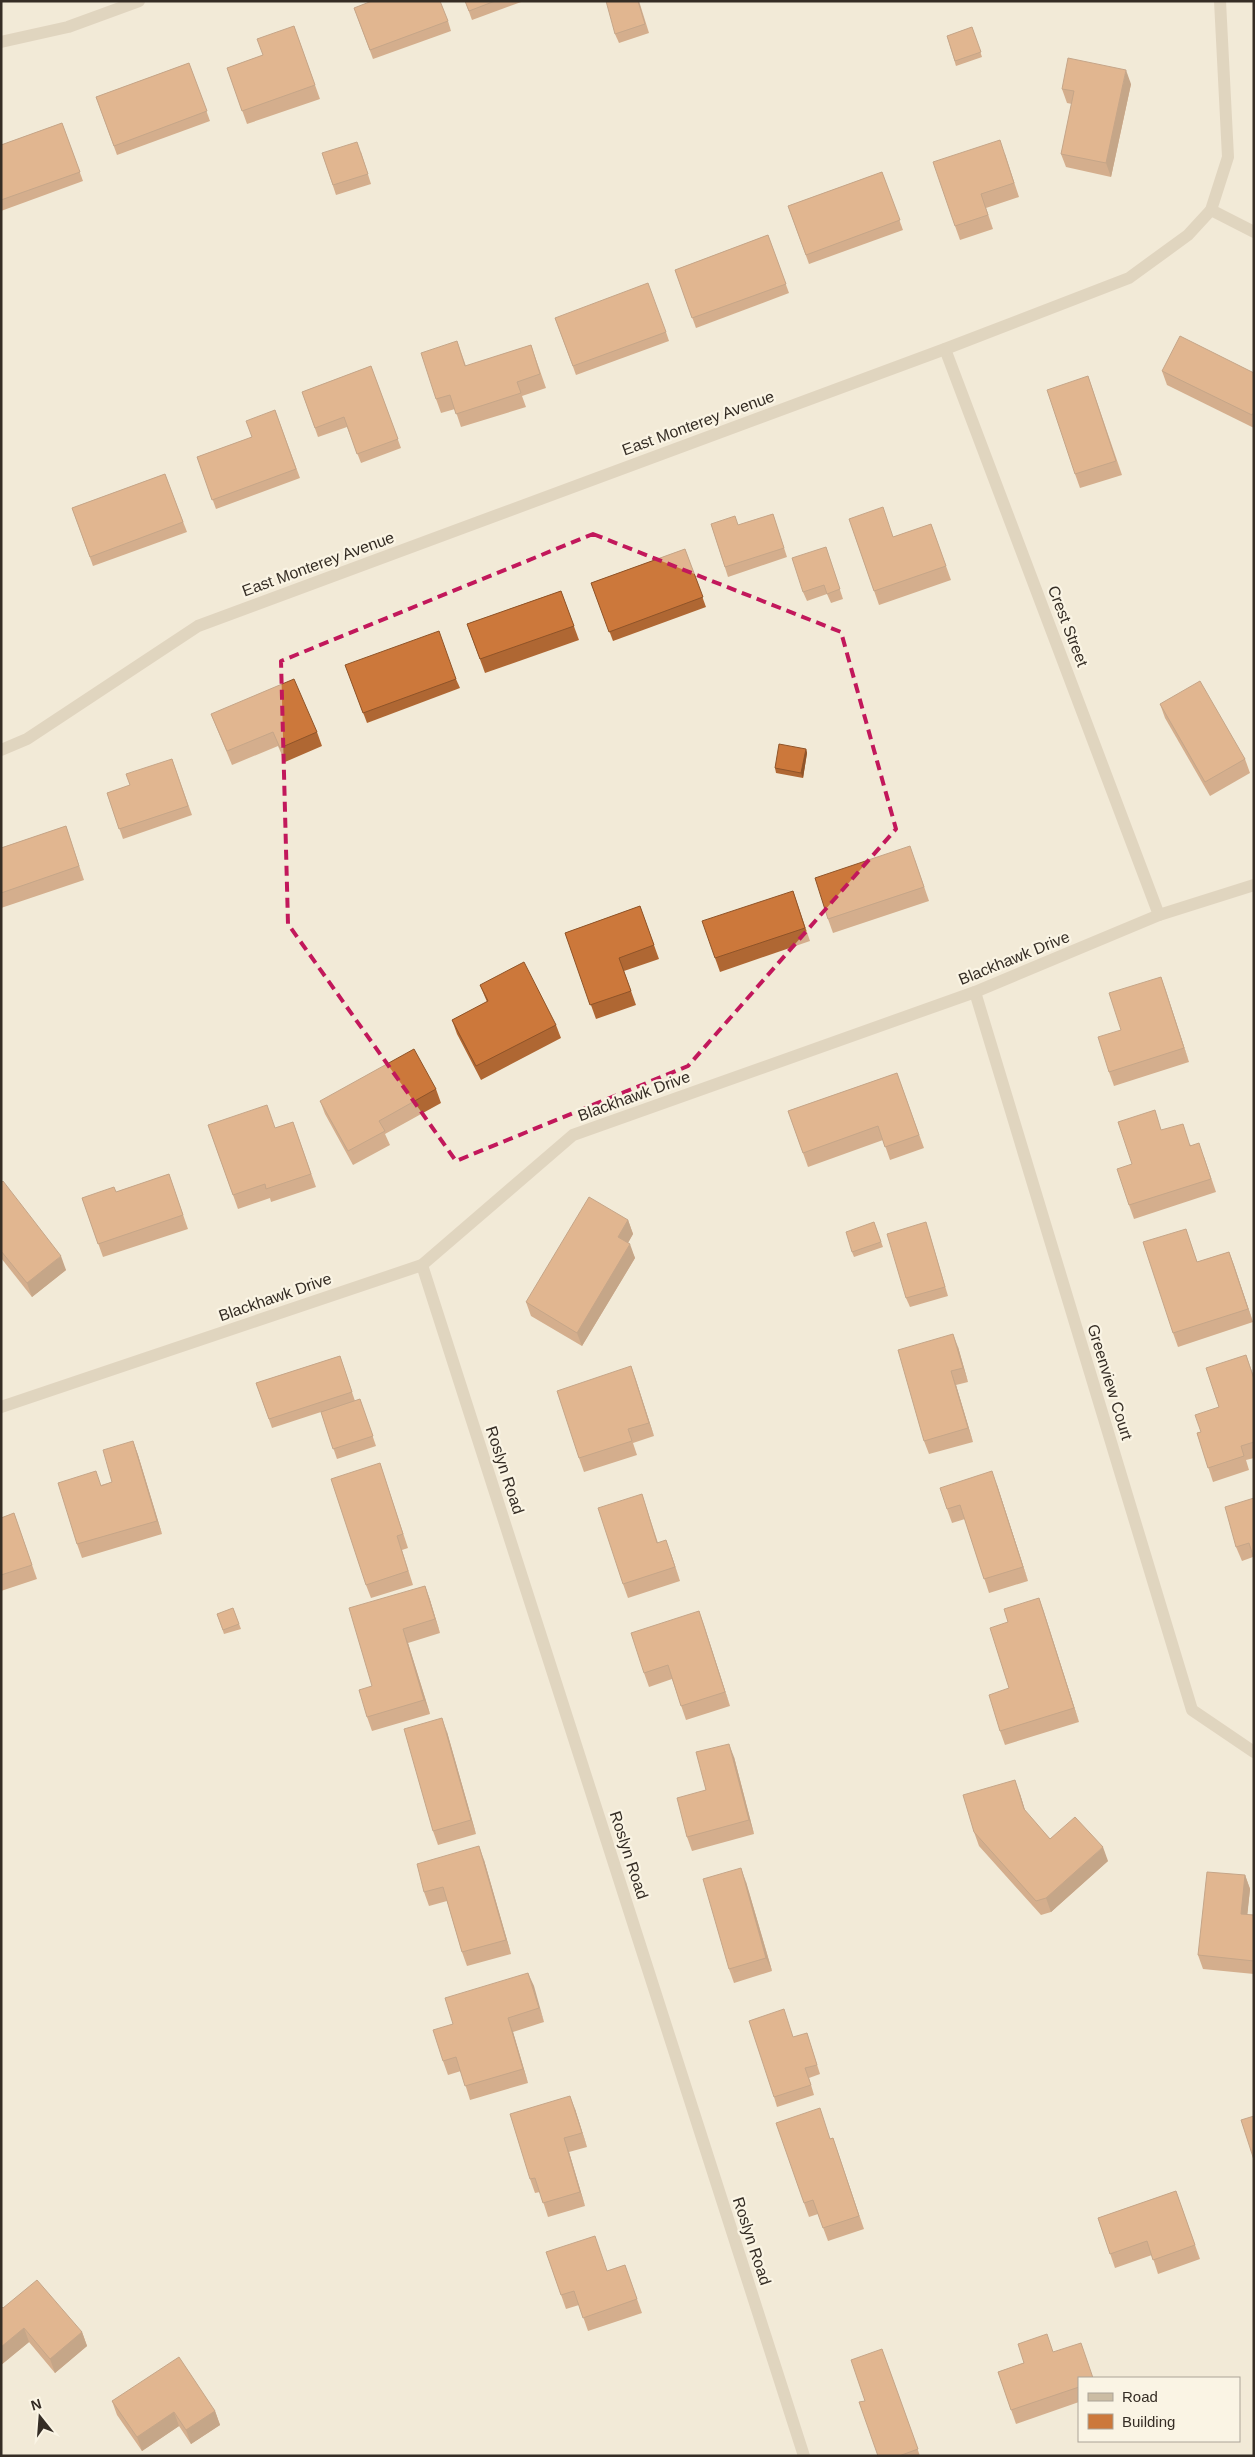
<svg xmlns="http://www.w3.org/2000/svg" width="1255" height="2457" font-family="Helvetica,sans-serif">
<rect width="100%" height="100%" fill="#f2ead7"/>
<g fill="none" stroke-linecap="round" stroke-linejoin="round">
<g stroke="#cbbca3" stroke-width="12">
<path d="M1,42L68,27L139,1"/>
<path d="M1211,210L1254,232"/>
<path d="M945,349L1159,915"/>
<path d="M1,750L27,739L198,626L945,349L1129,278L1188,235L1211,210L1228,157L1220,1"/>
<path d="M975,992L1192,1710L1254,1752"/>
<path d="M422,1265L804,2456"/>
<path d="M1,1407L422,1265L573,1135L975,992L1159,915L1254,885"/>
</g>
</g>
<g fill="#af6733">
<path d="M465,1H524L472,20Z"/>
<path d="M639,1L649,33L619,43L615,34Z"/>
<path d="M354,8L448,21L451,31L373,59Z"/>
<path d="M294,26L320,99L247,124L227,68L263,55Z"/>
<path d="M972,27L982,57L956,66L947,36Z"/>
<path d="M189,63L210,121L117,155L96,97Z"/>
<path d="M1131,84L1111,177L1066,167L1061,154L1072,104L1067,103L1062,89Z"/>
<path d="M62,123L83,181L1,211V145Z"/>
<path d="M361,152L371,184L336,195L322,153Z"/>
<path d="M1005,154L1019,197L986,208L993,229L960,240L955,226Z"/>
<path d="M882,172L903,230L809,264L788,206Z"/>
<path d="M768,235L789,293L696,328L675,270Z"/>
<path d="M555,318L666,332L669,341L576,375Z"/>
<path d="M457,341L466,366L531,345L546,388L522,396L526,407L461,427L455,409L441,413L436,399Z"/>
<path d="M371,366L401,448L361,463L347,427L318,437L302,392Z"/>
<path d="M1162,371L1254,373V428L1167,385Z"/>
<path d="M1088,376L1122,475L1080,488L1075,474Z"/>
<path d="M275,410L300,478L216,509L197,457L252,437Z"/>
<path d="M165,474L187,532L93,566L72,508Z"/>
<path d="M773,514L787,557L728,577L711,524L738,525Z"/>
<path d="M849,519L893,537L931,524L951,580L879,605Z"/>
<path d="M826,547L843,599L831,603L827,594L807,601L803,592Z"/>
<path d="M685,549L706,607L613,641L591,583Z"/>
<path d="M561,591L579,640L485,673L467,624Z"/>
<path d="M345,665L456,679L460,688L367,723Z"/>
<path d="M1160,704L1245,759L1250,773L1210,796L1165,718Z"/>
<path d="M211,714L317,732L322,746L285,762L278,746L232,765Z"/>
<path d="M806,749L807,753L803,778L776,773L775,768Z"/>
<path d="M172,759L192,815L123,839L107,793L130,785Z"/>
<path d="M66,826L84,880L1,908V848Z"/>
<path d="M915,860L929,901L833,933L828,919Z"/>
<path d="M793,891L810,941L720,972L715,958Z"/>
<path d="M640,906L659,959L624,971L636,1005L596,1019L565,933Z"/>
<path d="M1161,977L1189,1062L1114,1086L1109,1072L1121,1030Z"/>
<path d="M480,985L556,1025L561,1038L481,1080L457,1034L452,1020L487,1002Z"/>
<path d="M897,1073L924,1148L890,1160L883,1140L808,1167L788,1111Z"/>
<path d="M436,1089L441,1103L385,1134L390,1145L353,1165L325,1114L320,1101Z"/>
<path d="M293,1122L316,1187L271,1202L270,1198L238,1209L208,1125L276,1128Z"/>
<path d="M1162,1130L1191,1145L1204,1157L1216,1192L1134,1219L1129,1205L1132,1164Z"/>
<path d="M169,1174L188,1229L103,1257L82,1198L116,1192Z"/>
<path d="M1,1183L66,1270L32,1297L1,1258Z"/>
<path d="M628,1220L633,1234L628,1243L635,1258L582,1346L531,1316L526,1302Z"/>
<path d="M874,1222L883,1247L854,1257L852,1252Z"/>
<path d="M1186,1229L1197,1262L1229,1252L1253,1322L1178,1347L1173,1333Z"/>
<path d="M929,1232L948,1296L910,1307L906,1298Z"/>
<path d="M958,1347L968,1382L956,1385L973,1442L929,1454L924,1441Z"/>
<path d="M1246,1355L1254,1377V1458L1246,1460L1249,1470L1213,1482L1197,1433L1201,1432L1219,1407Z"/>
<path d="M340,1356L355,1401L360,1399L376,1446L337,1459L321,1412L272,1428L256,1383Z"/>
<path d="M631,1366L654,1436L633,1443L637,1455L584,1472L579,1458Z"/>
<path d="M133,1441L138,1455L162,1534L82,1558L77,1544L101,1485L112,1482Z"/>
<path d="M380,1463L408,1548L402,1550L413,1585L371,1598L366,1585Z"/>
<path d="M997,1485L1028,1581L989,1593L965,1519L952,1523L947,1509Z"/>
<path d="M642,1494L658,1543L671,1554L680,1581L628,1598L623,1584Z"/>
<path d="M1254,1498L1253,1557L1242,1561L1236,1547Z"/>
<path d="M14,1513L37,1579L1,1591V1518Z"/>
<path d="M425,1586L430,1600L440,1633L408,1643L430,1714L372,1731L367,1717L372,1686Z"/>
<path d="M1039,1598L1079,1722L1005,1745L1000,1731L1009,1688L1008,1622Z"/>
<path d="M233,1608L241,1629L224,1634L217,1614Z"/>
<path d="M699,1611L730,1706L686,1720L672,1679L649,1687L644,1673Z"/>
<path d="M447,1732L476,1834L438,1845L433,1831Z"/>
<path d="M734,1757L754,1834L692,1851L687,1837L706,1790Z"/>
<path d="M1020,1794L1025,1811L1050,1839L1108,1861L1051,1912L1041,1915L979,1846L974,1832Z"/>
<path d="M484,1860L511,1954L467,1966L462,1952L447,1901L429,1906L424,1892Z"/>
<path d="M1245,1875L1250,1889L1247,1915H1254V1974L1203,1969L1198,1955Z"/>
<path d="M746,1882L772,1971L734,1983L729,1969Z"/>
<path d="M528,1973L544,2022L513,2032L528,2083L470,2100L461,2071L448,2075L443,2061L453,2024Z"/>
<path d="M807,2033L820,2074L809,2078L814,2095L777,2107L774,2097L794,2037Z"/>
<path d="M575,2109L587,2147L569,2152L585,2206L548,2217L540,2192L535,2193L530,2179Z"/>
<path d="M833,2138L864,2229L828,2241L818,2214L809,2217L804,2203L830,2139Z"/>
<path d="M1176,2191L1200,2259L1158,2274L1152,2255L1115,2268L1098,2218Z"/>
<path d="M546,2252L608,2271L625,2265L642,2313L588,2331L579,2305L566,2309Z"/>
<path d="M1,2306L3,2308L82,2332L87,2346L55,2373L29,2342L1,2365Z"/>
<path d="M882,2349L920,2456H878Z"/>
<path d="M1053,2352L1079,2378V2402L1016,2424L998,2372Z"/>
<path d="M112,2401L215,2411L220,2425L191,2444L179,2426L142,2451L117,2415Z"/>
</g>
<g fill="#8f5429">
<path d="M1126,70L1131,84L1111,177L1106,163Z"/>
<path d="M806,749L807,753L803,778L801,773Z"/>
<path d="M1161,977L1166,991L1189,1062L1184,1048Z"/>
<path d="M628,1220L633,1234L623,1251L618,1237Z"/>
<path d="M630,1244L635,1258L582,1346L577,1333Z"/>
<path d="M1229,1252L1234,1265L1253,1322L1248,1309Z"/>
<path d="M61,1256L66,1270L32,1297L27,1283Z"/>
<path d="M953,1334L958,1347L968,1382L963,1368Z"/>
<path d="M631,1366L636,1380L654,1436L649,1423Z"/>
<path d="M951,1371L956,1385L973,1442L968,1428Z"/>
<path d="M133,1441L138,1455L162,1534L157,1521Z"/>
<path d="M992,1471L997,1485L1028,1581L1023,1567Z"/>
<path d="M666,1540L671,1554L680,1581L675,1567Z"/>
<path d="M425,1586L430,1600L440,1633L435,1619Z"/>
<path d="M1039,1598L1044,1612L1079,1722L1074,1708Z"/>
<path d="M699,1611L704,1625L730,1706L725,1692Z"/>
<path d="M403,1629L408,1643L430,1714L424,1700Z"/>
<path d="M442,1718L447,1732L476,1834L471,1820Z"/>
<path d="M729,1744L734,1757L754,1834L749,1820Z"/>
<path d="M1015,1780L1020,1794L1029,1823L1024,1809Z"/>
<path d="M479,1846L484,1860L511,1954L506,1940Z"/>
<path d="M1103,1847L1108,1861L1051,1912L1046,1898Z"/>
<path d="M741,1868L746,1882L772,1971L766,1958Z"/>
<path d="M1245,1875L1250,1889L1246,1928L1241,1914Z"/>
<path d="M528,1973L534,1986L544,2022L539,2008Z"/>
<path d="M508,2018L513,2032L528,2083L523,2069Z"/>
<path d="M570,2096L575,2109L587,2147L582,2133Z"/>
<path d="M564,2138L569,2152L585,2206L580,2192Z"/>
<path d="M24,2328L29,2342L1,2365V2347Z"/>
<path d="M82,2332L87,2346L55,2373L50,2359Z"/>
<path d="M215,2411L220,2425L191,2444L186,2430Z"/>
<path d="M174,2412L179,2426L142,2451L137,2437Z"/>
</g>
<g fill="#cc783b" stroke="#8f5429">
<path d="M372,1H440L448,21L370,50L354,8Z"/>
<path d="M465,1H495L469,11Z"/>
<path d="M606,1H638L645,24L615,34Z"/>
<path d="M294,26L315,85L242,111L227,68L263,55L257,39Z"/>
<path d="M972,27L981,52L955,61L947,36Z"/>
<path d="M1068,58L1126,70L1106,163L1061,154L1074,91L1062,89Z"/>
<path d="M189,63L207,111L114,146L96,97Z"/>
<path d="M62,123L80,172L1,200V145Z"/>
<path d="M1000,140L1014,183L981,194L988,215L955,226L933,162Z"/>
<path d="M357,142L368,174L333,185L322,153Z"/>
<path d="M882,172L900,220L806,255L788,206Z"/>
<path d="M768,235L786,284L692,318L675,270Z"/>
<path d="M648,283L666,332L573,366L555,318Z"/>
<path d="M1180,336L1254,373V412L1252,415L1162,371Z"/>
<path d="M457,341L465,366L531,345L540,374L517,382L521,393L456,414L450,395L436,399L421,353Z"/>
<path d="M371,366L398,439L357,454L344,417L315,428L302,392Z"/>
<path d="M1088,376L1116,461L1075,474L1047,390Z"/>
<path d="M275,410L296,469L212,500L197,457L252,437L246,421Z"/>
<path d="M165,474L183,522L90,557L72,508Z"/>
<path d="M883,507L893,537L931,524L946,566L874,591L849,519Z"/>
<path d="M773,514L784,548L725,567L711,524L735,516L738,525Z"/>
<path d="M826,547L840,589L827,594L824,585L803,592L792,558Z"/>
<path d="M685,549L703,597L609,632L591,583Z"/>
<path d="M561,591L574,626L480,659L467,624Z"/>
<path d="M439,631L456,679L363,713L345,665Z"/>
<path d="M294,679L317,732L280,748L273,732L227,751L211,714Z"/>
<path d="M1200,681L1245,759L1205,782L1160,704Z"/>
<path d="M779,744L806,749L801,773L775,768Z"/>
<path d="M172,759L188,806L119,829L107,793L130,785L126,774Z"/>
<path d="M66,826L79,866L1,893V848Z"/>
<path d="M910,846L924,887L828,919L815,878Z"/>
<path d="M793,891L805,928L715,958L702,921Z"/>
<path d="M640,906L654,945L619,958L631,991L590,1005L565,933Z"/>
<path d="M524,962L556,1025L476,1066L452,1020L488,1001L480,985Z"/>
<path d="M1161,977L1184,1048L1109,1072L1098,1037L1121,1030L1109,993Z"/>
<path d="M414,1049L436,1089L379,1121L385,1131L348,1151L320,1101Z"/>
<path d="M897,1073L919,1135L885,1147L878,1126L803,1153L788,1111Z"/>
<path d="M267,1105L275,1128L293,1122L311,1174L266,1189L265,1184L233,1195L208,1125Z"/>
<path d="M1155,1110L1161,1130L1183,1124L1190,1146L1199,1143L1211,1179L1129,1205L1117,1169L1132,1164L1118,1122Z"/>
<path d="M169,1174L183,1215L98,1244L82,1198L114,1187L116,1192Z"/>
<path d="M3,1181L61,1256L27,1283L1,1251V1183Z"/>
<path d="M589,1197L628,1220L618,1237L630,1244L577,1333L526,1302Z"/>
<path d="M874,1222L881,1242L852,1252L846,1232Z"/>
<path d="M926,1222L945,1287L906,1298L887,1234Z"/>
<path d="M1186,1229L1197,1262L1229,1252L1248,1309L1173,1333L1143,1242Z"/>
<path d="M953,1334L963,1368L951,1371L968,1428L924,1441L898,1350Z"/>
<path d="M1246,1355L1254,1379V1442L1241,1446L1244,1456L1208,1468L1197,1433L1201,1432L1195,1415L1219,1407L1206,1368Z"/>
<path d="M340,1356L352,1392L269,1419L256,1383Z"/>
<path d="M631,1366L649,1423L628,1429L632,1441L579,1458L557,1391Z"/>
<path d="M360,1399L373,1436L333,1449L321,1412Z"/>
<path d="M133,1441L157,1521L77,1544L58,1483L96,1471L101,1486L112,1482L103,1450Z"/>
<path d="M380,1463L403,1534L397,1536L408,1571L366,1585L331,1479Z"/>
<path d="M992,1471L1023,1567L984,1579L960,1505L947,1509L940,1488Z"/>
<path d="M642,1494L657,1543L666,1540L675,1567L623,1584L598,1508Z"/>
<path d="M1254,1498V1559L1249,1543L1236,1547L1225,1507Z"/>
<path d="M14,1513L32,1565L1,1575V1518Z"/>
<path d="M425,1586L435,1619L403,1629L424,1700L367,1717L359,1690L372,1686L349,1608Z"/>
<path d="M1039,1598L1074,1708L1000,1731L989,1695L1009,1688L990,1628L1008,1622L1004,1609Z"/>
<path d="M233,1608L239,1624L223,1630L217,1614Z"/>
<path d="M699,1611L725,1692L681,1706L668,1665L644,1673L631,1633Z"/>
<path d="M442,1718L471,1820L433,1831L404,1729Z"/>
<path d="M729,1744L749,1820L687,1837L677,1798L706,1790L696,1752Z"/>
<path d="M1015,1780L1024,1809L1050,1839L1075,1817L1103,1847L1046,1898L1036,1901L974,1832L963,1795Z"/>
<path d="M479,1846L506,1940L462,1952L443,1887L424,1892L417,1864Z"/>
<path d="M741,1868L766,1958L729,1969L703,1879Z"/>
<path d="M1207,1872L1245,1875L1241,1914L1254,1915V1961L1198,1955Z"/>
<path d="M528,1973L539,2008L508,2018L523,2069L465,2086L456,2057L443,2061L433,2030L453,2024L445,1998Z"/>
<path d="M784,2009L793,2037L807,2033L817,2065L805,2068L811,2085L774,2097L749,2021Z"/>
<path d="M570,2096L582,2133L564,2138L580,2192L543,2203L535,2178L530,2179L510,2114Z"/>
<path d="M820,2108L830,2139L833,2138L859,2216L823,2228L813,2200L804,2203L776,2123Z"/>
<path d="M1254,2116V2160L1241,2120Z"/>
<path d="M1176,2191L1195,2245L1153,2260L1147,2241L1110,2254L1098,2218Z"/>
<path d="M595,2236L607,2271L625,2265L637,2299L583,2318L574,2291L561,2295L546,2252Z"/>
<path d="M37,2280L82,2332L50,2359L24,2328L1,2347V2306L3,2308Z"/>
<path d="M1047,2334L1053,2352L1081,2343L1093,2378H1079V2387L1011,2410L998,2372L1024,2363L1018,2344Z"/>
<path d="M882,2349L918,2449L899,2456H878L859,2402L865,2401L851,2360Z"/>
<path d="M179,2357L215,2411L186,2430L174,2412L137,2437L112,2401Z"/>
</g>
<path d="M0 0H1255V2457H0ZM593,534L841,632L896,829L688,1066L456,1161L288,924L281,661Z" fill="#f2ead7" fill-opacity=".55" fill-rule="evenodd"/>
<path fill="none" stroke="#c2185b" stroke-width="4" stroke-dasharray="10 6" stroke-linejoin="round" d="M593,534L841,632L896,829L688,1066L456,1161L288,924L281,661Z"/>
<g text-anchor="middle" dominant-baseline="central" stroke-width="4.5" stroke-linejoin="round" paint-order="stroke">
<g font-size="16" fill="#352d25" stroke="#faf4e4">
<text transform="translate(698 423) rotate(-20)">East Monterey Avenue</text>
<text transform="translate(318 564) rotate(-20)">East Monterey Avenue</text>
<text transform="translate(1068 626) rotate(69)">Crest Street</text>
<text transform="translate(1014 958) rotate(-22)">Blackhawk Drive</text>
<text transform="translate(634 1096) rotate(-20)">Blackhawk Drive</text>
<text transform="translate(275 1297) rotate(-19)">Blackhawk Drive</text>
<text transform="translate(1110 1382) rotate(73)">Greenview Court</text>
<text transform="translate(505 1470) rotate(72)">Roslyn Road</text>
<text transform="translate(629 1855) rotate(72)">Roslyn Road</text>
<text transform="translate(752 2241) rotate(72)">Roslyn Road</text>
</g>
</g>
<rect width="1255" height="2457" fill="none" stroke="#352d25" stroke-width="5"/>
<rect x="1078" y="2377" width="162" height="65" fill="#faf4e4" stroke="#aba498"/>
<rect x="1088" y="2393" width="25" height="8" fill="#cbbca3" stroke="#aba498"/>
<text x="1122" y="2402" font-size="15" fill="#352d25">Road</text>
<rect x="1088" y="2414" width="25" height="15" fill="#cc783b" stroke="#aba498"/>
<text x="1122" y="2427" font-size="15" fill="#352d25">Building</text>
<g transform="translate(40 2417) rotate(343)" stroke="#faf4e4" stroke-width="4" paint-order="stroke">
<path d="M0-4L9 19L0 12L-9 19Z" fill="#352d25"/>
<text y="-8" font-size="14" font-weight="bold" text-anchor="middle" fill="#352d25">N</text>
</g>
</svg>
